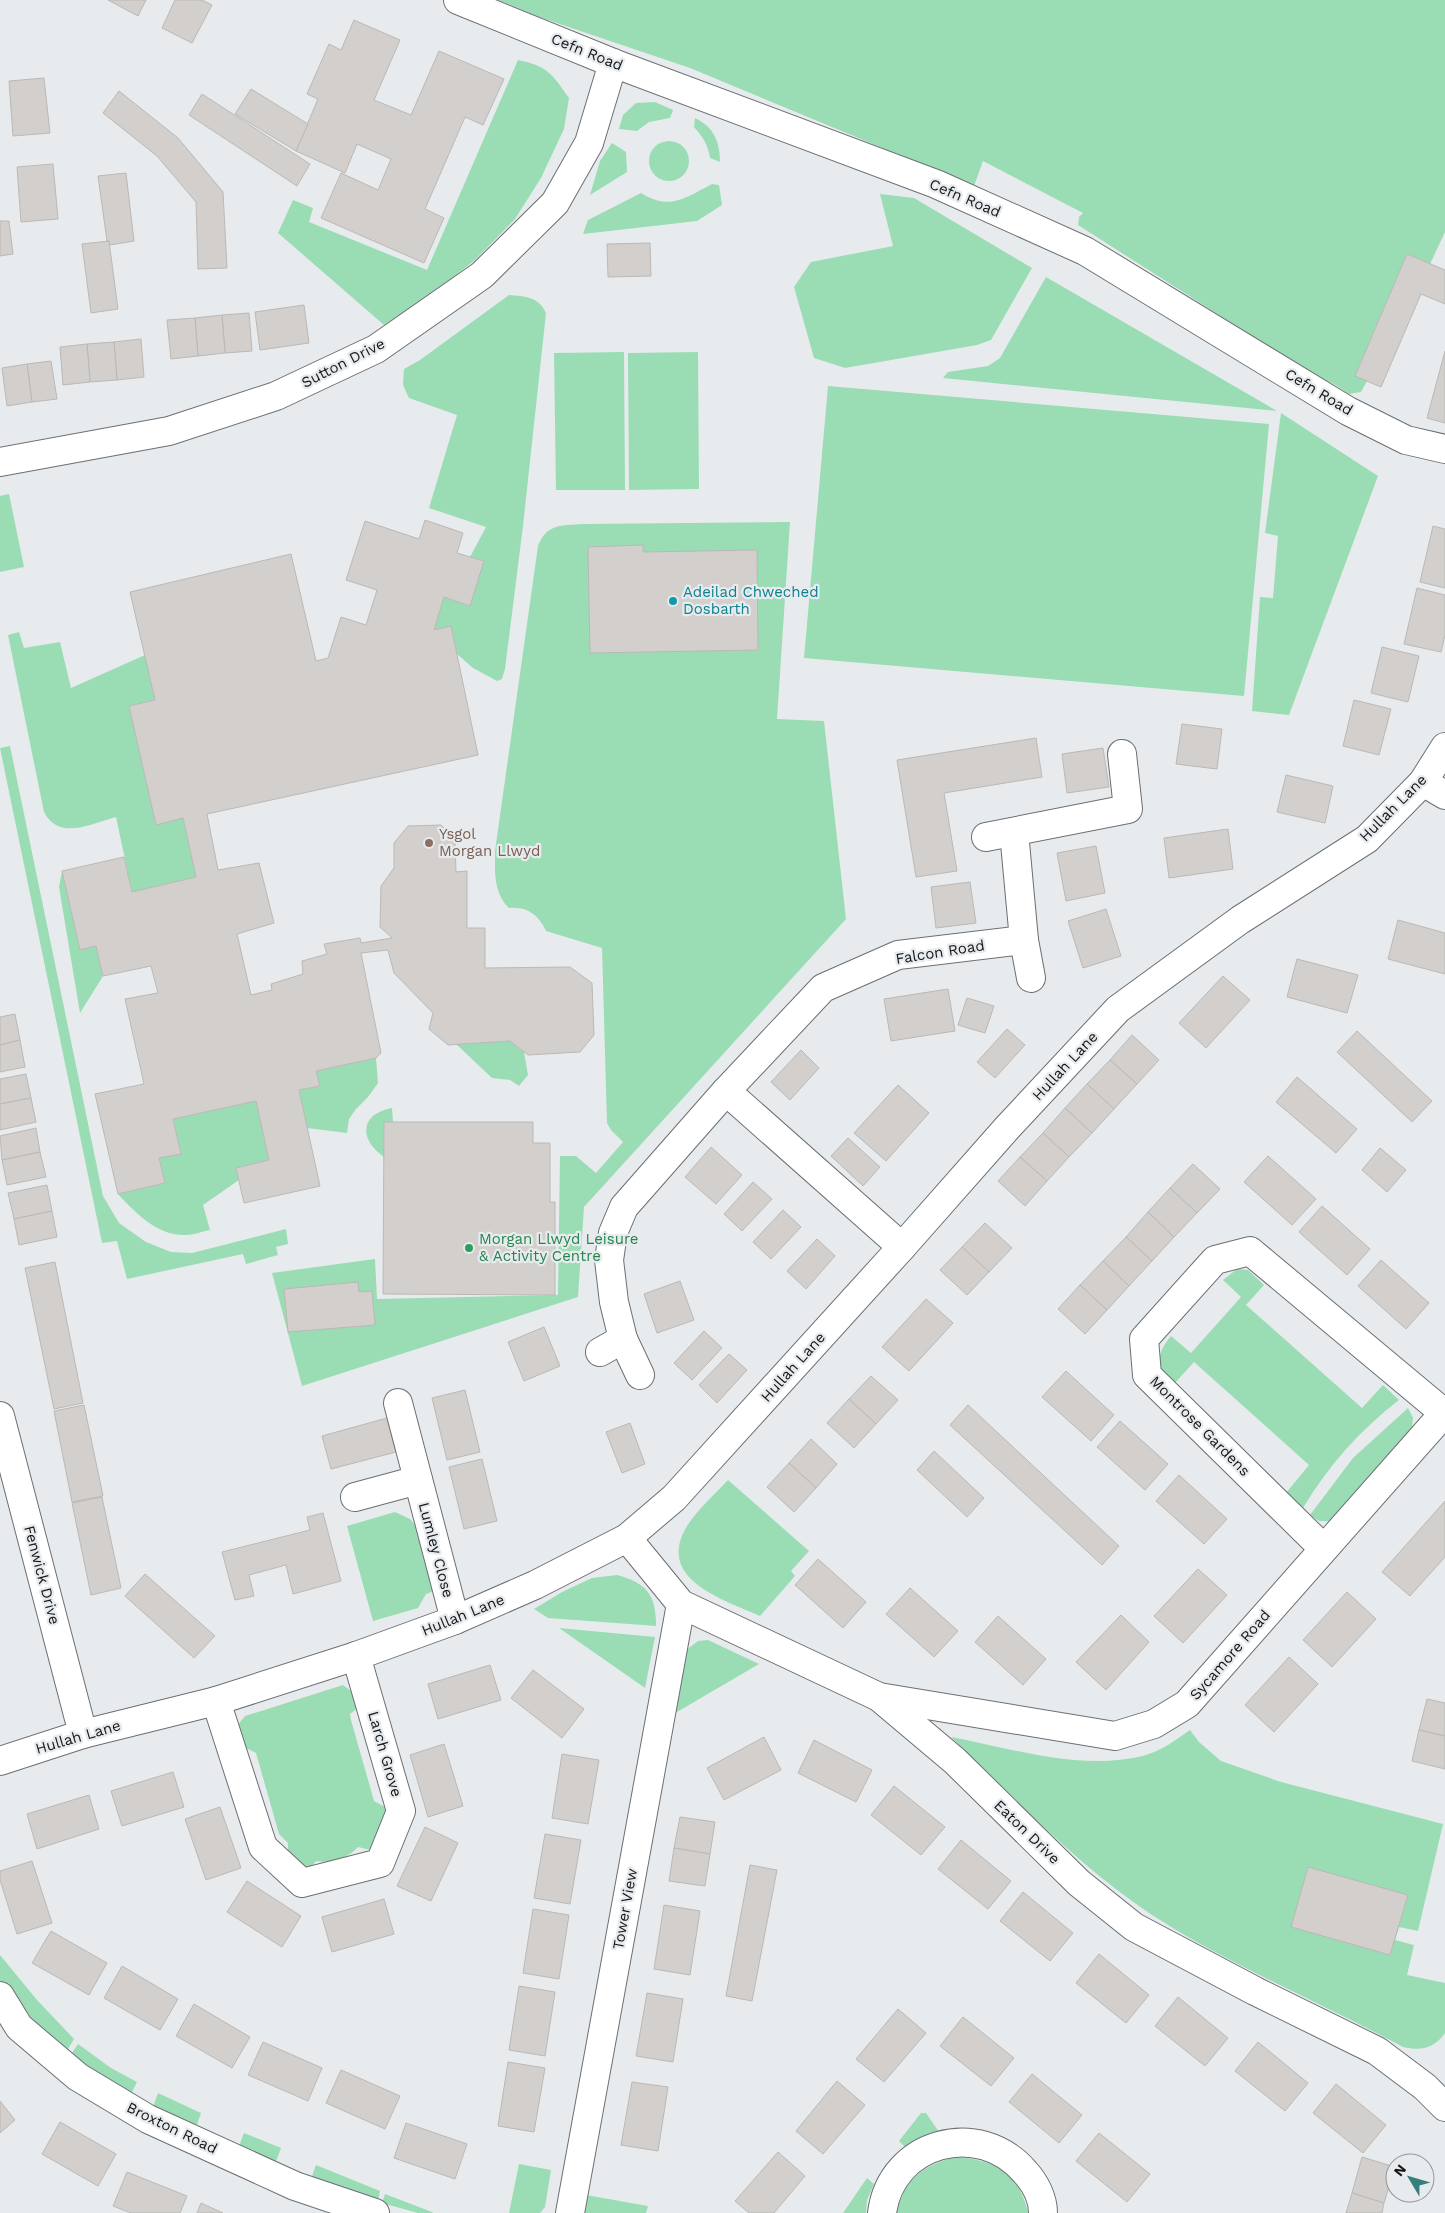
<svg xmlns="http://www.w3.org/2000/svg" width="1445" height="2213" font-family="'Work Sans',sans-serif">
<rect width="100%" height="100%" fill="#e8ebee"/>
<g fill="#9addb4">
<path d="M498,0H1445V232L1430,264L1407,254L1355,376L1367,381L1361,392L1349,394L1334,384L1313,375L1078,225L1079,217L1083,213L983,161L974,186L690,68L536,16Z"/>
<path d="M518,60C548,66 552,74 569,98L564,129L541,178L515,219L475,260L429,296L384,325L278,233L293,200L313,208L309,222L427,270Z"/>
<path d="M655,102L673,110L670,118L649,122L637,131L619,129L623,115L636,103Z"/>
<path d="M695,118C714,127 720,142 720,162L710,158C708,145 703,137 694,127Z"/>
<circle cx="669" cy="161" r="20"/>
<path d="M612,143L626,152L627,172L590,195L600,161Z"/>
<path d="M712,184L719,185L722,205L697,221L583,234L588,220L641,193C670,211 685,198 712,184Z"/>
<path d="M880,194L914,198L1032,268L991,340L977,345L845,368L814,358L794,287L811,262L893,246Z"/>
<path d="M1046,277L1277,411L943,378L948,372L988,366L1000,358Z"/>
<path d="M509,295C525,296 539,297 546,313L523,526L505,669L502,679L497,681L473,668L457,654L451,626L434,630L444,597L469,606L483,561L470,557L486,527L429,508L457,415L409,398L403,385L404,369L420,360Z"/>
<path d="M624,352L625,490H556L554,353Z"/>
<path d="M698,352L699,489L629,490L628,353Z"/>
<path d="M828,386L1269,424L1244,696L804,658Z"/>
<path d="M1281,413L1378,476L1289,715L1252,711L1260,597L1273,598L1278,536L1265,533Z"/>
<path d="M9,494L24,567L0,572V496Z"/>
<path d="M790,522L777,719L824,721L846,919L584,1207L578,1297L302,1386L272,1273L375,1259L377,1299L558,1295L560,1156H576L596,1173L623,1142L611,1130L607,1123L602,948L546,931C539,915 527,906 509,908C493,892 495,872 495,851L538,546C547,523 561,526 583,524Z"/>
<path d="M19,632L24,648L60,642L71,688L145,655L155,700L129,706L156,824L183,818L196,877L132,892L116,817C90,824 59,841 44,812L8,635Z"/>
<path d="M10,746L103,1196L119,1223L146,1242L171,1252L192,1253L286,1229L288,1244L276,1247L278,1255L246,1264L243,1254L127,1279L117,1241L102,1243L0,748Z"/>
<path d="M62,871L80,949L96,946L103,976L80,1013L59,887Z"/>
<path d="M510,1041L524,1052L528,1075L519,1086L510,1080L492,1078L456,1044Z"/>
<path d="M376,1058L378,1083L368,1097L356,1109L349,1119L347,1133L307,1128L299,1090L320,1086L316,1071Z"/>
<path d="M256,1101L269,1160L236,1168L239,1180L203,1205L210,1230C203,1231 194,1235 187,1235C159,1237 135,1213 118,1194L165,1183L159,1158L181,1153L173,1119Z"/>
<path d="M392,1108L393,1122L384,1123V1157C379,1153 373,1148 370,1143C359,1123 374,1111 392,1108Z"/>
<path d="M1237,1269L1248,1270L1264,1285L1246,1305L1362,1408L1383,1385L1399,1400C1360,1430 1328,1466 1303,1508L1286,1493L1309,1465L1194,1362L1174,1384C1156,1368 1155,1355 1171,1336L1191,1353L1241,1297L1223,1280Z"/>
<path d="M1408,1408L1413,1418L1412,1429L1333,1521H1319L1310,1515L1353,1458Z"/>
<path d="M728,1480L809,1551L791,1571L795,1576L760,1616C722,1599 655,1579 687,1526C698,1509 715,1494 728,1480Z"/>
<path d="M395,1512L410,1519L416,1526L434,1591L426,1594L418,1608L373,1621L347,1526Z"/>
<path d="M617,1575C647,1583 656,1595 656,1626L548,1618L534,1609L562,1592L592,1578Z"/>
<path d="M559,1628L655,1637L645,1688Z"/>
<path d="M708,1640L759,1664L665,1719L681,1654L698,1641Z"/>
<path d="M343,1685L351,1691L359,1707L350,1714L351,1720L374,1801L387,1808V1821L371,1850L358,1847C348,1858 330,1864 316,1861L309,1870L288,1859V1843L279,1834L256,1753L242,1746L237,1726L245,1716Z"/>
<path d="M1190,1730L1199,1742L1221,1761L1281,1782L1443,1824L1418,1931L1399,1927L1395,1940L1414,1945L1407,1975L1445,1983V2033C1434,2049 1420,2051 1403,2047C1320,2002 1231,1966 1152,1915C1077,1865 1015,1799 951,1737C1014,1749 1080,1771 1143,1756C1161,1751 1176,1740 1190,1730Z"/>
<path d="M0,1955L37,2000L74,2039L65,2054L19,2014L0,1981Z"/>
<path d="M78,2044L111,2068L137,2082L130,2096L70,2056Z"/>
<path d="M158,2093L201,2113L195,2130L153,2107Z"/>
<path d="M921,2113H926L941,2135L905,2147L899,2141Z"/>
<path d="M244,2133L281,2148L275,2164L238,2149Z"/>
<path d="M954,2157C993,2159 1019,2172 1028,2213H896C905,2179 921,2167 954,2157Z"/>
<path d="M519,2164L551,2170L545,2207L540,2213H509Z"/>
<path d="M316,2165L380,2191L378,2201L311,2179Z"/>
<path d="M867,2178L874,2184L867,2200L866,2213H843Z"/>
<path d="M385,2194L432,2212L433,2213H418L382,2203Z"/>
<path d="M586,2195L648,2206L646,2213H583Z"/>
</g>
<g fill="#d2cfcc" stroke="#bbb8b5">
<path d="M108,0H146L138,16Z"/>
<path d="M175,0H202L212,5L192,43L162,28Z"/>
<path d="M354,20L400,40L374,100L411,115L439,51L504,79L483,125L465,117L425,209L444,218L424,263L321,218L341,173L378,190L391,159L357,144L345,173L296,151L318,99L307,94L329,44L341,50Z"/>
<path d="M44,78L50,133L13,136L9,81Z"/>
<path d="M251,89L308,124L296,151L235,114Z"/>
<path d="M119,91L178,138L223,192L227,268L198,269L196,202L157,156L103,113Z"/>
<path d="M202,94L310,164L297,186L189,115Z"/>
<path d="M53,164L58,219L21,222L17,167Z"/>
<path d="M126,173L134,241L110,245L109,241H107L98,176Z"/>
<path d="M0,221H9L13,254L0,256Z"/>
<path d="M109,241L118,309L91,313L82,244Z"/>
<path d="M650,243L651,276L608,277L607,244Z"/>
<path d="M1407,254L1445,270V304L1421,294L1381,387L1355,376Z"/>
<path d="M304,305L309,343L260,350L255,312Z"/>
<path d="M249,313L252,351L225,353L222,315Z"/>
<path d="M222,315L225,353L198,356L195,318Z"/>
<path d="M195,318L198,356L171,359L167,320Z"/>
<path d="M141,339L144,377L117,380L114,342Z"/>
<path d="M114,342L117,380L90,382L87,344Z"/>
<path d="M87,344L90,382L63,385L60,347Z"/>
<path d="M1445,351V423L1427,418Z"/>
<path d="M51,361L57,399L32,402L27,364Z"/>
<path d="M27,364L32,402L7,406L2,368Z"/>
<path d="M425,520L463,533L457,553L484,561L470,606L444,597L434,630L451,626L478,755L207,814L218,870L259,863L274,923L237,934L251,995L272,990L271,984L303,974L302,961L327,954L324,944L360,938L361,943L392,938L380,927L381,886L394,868V843L408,826L441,825L455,839L456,872L467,871V928H485V968L570,967L592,983L594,1035L580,1052L528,1055L510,1041L448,1045L429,1029L433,1013L394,973L388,950L361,953L381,1053L376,1058L316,1071L320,1086L299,1090L320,1186L244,1203L236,1168L269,1160L256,1101L173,1119L181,1154L159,1158L165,1183L118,1194L95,1094L144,1084L125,999L158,993L151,966L103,976L96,946L80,950L62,871L124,857L132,892L196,877L183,818L156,825L129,706L155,700L130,592L291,554L316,661L328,658L341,617L366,625L377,590L346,580L365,521L419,539Z"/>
<path d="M1433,526L1445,529V588L1420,582Z"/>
<path d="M643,545V552L757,550L758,650L590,653L588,547Z"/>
<path d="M1417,588L1445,595V635L1441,652L1404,644Z"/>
<path d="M1382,647L1419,656L1408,702L1371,693Z"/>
<path d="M1354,700L1391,709L1379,755L1343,746Z"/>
<path d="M1182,724L1222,729L1217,769L1176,764Z"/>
<path d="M1036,738L1042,777L944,793L957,871L916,877L897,760Z"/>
<path d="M1103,748L1109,787L1067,793L1062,754Z"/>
<path d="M1286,775L1333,786L1325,823L1277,812Z"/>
<path d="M1228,829L1233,869L1169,878L1164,838Z"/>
<path d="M1096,846L1105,893L1066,901L1057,853Z"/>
<path d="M970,882L976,923L936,928L931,887Z"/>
<path d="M1106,909L1121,956L1083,968L1068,921Z"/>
<path d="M1398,920L1445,933V974L1388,959Z"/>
<path d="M1297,959L1358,975L1347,1013L1287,997Z"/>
<path d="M1223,976L1250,1000L1206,1048L1179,1023Z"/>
<path d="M948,989L955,1031L891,1041L884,999Z"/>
<path d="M967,998L994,1006L985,1033L958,1025Z"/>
<path d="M15,1014L20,1040L0,1045V1017Z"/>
<path d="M1007,1029L1025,1045L995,1078L977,1062Z"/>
<path d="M1357,1031L1432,1101L1412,1122L1337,1052Z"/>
<path d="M1132,1035L1159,1060L1137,1084L1110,1060Z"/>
<path d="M20,1040L25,1067L0,1072V1045Z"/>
<path d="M801,1050L819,1068L790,1100L771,1082Z"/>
<path d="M1110,1060L1137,1084L1114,1109L1087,1084Z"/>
<path d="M26,1074L31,1098L0,1104V1079Z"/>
<path d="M1297,1077L1357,1129L1336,1153L1276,1102Z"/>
<path d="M1087,1084L1114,1109L1092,1133L1065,1108Z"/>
<path d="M898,1085L929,1113L886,1161L854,1133Z"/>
<path d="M31,1098L36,1122L0,1130V1104Z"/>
<path d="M1065,1108L1092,1133L1069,1157L1043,1133Z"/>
<path d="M384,1122H533V1143H550V1202H555V1295L383,1294Z"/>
<path d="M36,1128L40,1152L2,1160L0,1136Z"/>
<path d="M1043,1133L1069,1157L1047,1181L1020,1157Z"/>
<path d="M848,1138L880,1167L863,1186L831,1156Z"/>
<path d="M711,1147L742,1175L716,1204L685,1177Z"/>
<path d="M1380,1148L1406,1170L1387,1192L1362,1170Z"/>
<path d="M40,1152L46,1177L7,1185L2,1160Z"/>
<path d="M1268,1156L1316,1199L1292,1225L1244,1182Z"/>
<path d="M1020,1157L1047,1181L1025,1206L998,1181Z"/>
<path d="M1193,1164L1220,1189L1197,1213L1170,1188Z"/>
<path d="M753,1182L772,1199L742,1231L724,1214Z"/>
<path d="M47,1185L52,1211L14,1219L8,1193Z"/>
<path d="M1170,1188L1197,1213L1174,1237L1148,1212Z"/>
<path d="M1322,1206L1370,1249L1347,1275L1299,1232Z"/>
<path d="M783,1210L801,1227L771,1259L753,1242Z"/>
<path d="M52,1211L57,1237L19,1245L14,1219Z"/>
<path d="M1148,1212L1174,1237L1152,1261L1126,1237Z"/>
<path d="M985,1223L1012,1248L989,1272L962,1247Z"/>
<path d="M1126,1237L1152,1261L1129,1286L1103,1261Z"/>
<path d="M817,1239L835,1256L806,1289L787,1271Z"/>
<path d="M962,1247L989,1272L967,1295L940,1270Z"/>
<path d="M1381,1260L1429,1303L1406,1329L1358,1286Z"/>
<path d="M1103,1261L1129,1286L1107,1310L1080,1285Z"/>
<path d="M55,1262L83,1403L54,1409L25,1268Z"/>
<path d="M680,1281L694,1320L657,1333L644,1294Z"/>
<path d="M358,1282L359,1292L372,1291L375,1325L288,1332L284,1289Z"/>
<path d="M1080,1285L1107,1310L1085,1334L1058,1309Z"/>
<path d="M926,1299L953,1323L909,1371L882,1347Z"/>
<path d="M544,1327L560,1366L524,1381L508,1342Z"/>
<path d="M704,1331L722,1348L692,1380L674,1363Z"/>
<path d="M729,1354L747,1370L717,1403L699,1385Z"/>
<path d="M1066,1371L1114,1415L1091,1441L1042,1397Z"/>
<path d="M871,1376L898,1400L876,1424L849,1399Z"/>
<path d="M465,1390L480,1452L447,1460L432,1398Z"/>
<path d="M849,1399L876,1424L854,1448L827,1423Z"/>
<path d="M84,1405L103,1496L72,1502L54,1411Z"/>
<path d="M968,1405L1119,1546L1102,1565L950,1425Z"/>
<path d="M387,1418L396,1452L331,1469L322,1436Z"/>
<path d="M1120,1421L1168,1464L1145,1490L1097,1447Z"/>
<path d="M630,1423L645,1464L622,1473L606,1432Z"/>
<path d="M811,1439L837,1464L816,1488L789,1463Z"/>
<path d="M934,1451L984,1498L967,1517L917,1470Z"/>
<path d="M482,1459L497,1521L464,1529L449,1467Z"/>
<path d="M789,1463L816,1488L794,1512L767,1487Z"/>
<path d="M1179,1475L1227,1519L1204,1544L1156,1501Z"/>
<path d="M102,1497L121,1588L91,1595L72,1503Z"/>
<path d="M1445,1501V1557L1410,1596L1382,1572Z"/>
<path d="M323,1513L341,1581L293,1594L286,1565L249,1575L254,1596L235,1600L222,1552L310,1530L307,1517Z"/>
<path d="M818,1559L866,1602L843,1628L795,1585Z"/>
<path d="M1198,1569L1227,1595L1183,1643L1154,1616Z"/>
<path d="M145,1574L215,1636L194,1658L125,1596Z"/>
<path d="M910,1588L958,1631L934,1657L886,1614Z"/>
<path d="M1347,1592L1376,1619L1332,1667L1303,1640Z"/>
<path d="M1121,1615L1149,1642L1106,1690L1076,1662Z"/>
<path d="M998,1616L1046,1659L1023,1685L975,1642Z"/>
<path d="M1289,1657L1318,1684L1274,1732L1245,1705Z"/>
<path d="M490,1665L501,1700L438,1719L428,1684Z"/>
<path d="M533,1670L584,1709L562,1738L511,1698Z"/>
<path d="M1427,1699L1445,1703V1736L1419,1730Z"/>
<path d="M1419,1730L1445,1736V1769L1412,1761Z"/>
<path d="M764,1737L781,1770L724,1800L707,1768Z"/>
<path d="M814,1740L872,1770L856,1802L798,1773Z"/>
<path d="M444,1744L463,1806L428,1817L410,1755Z"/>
<path d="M562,1754L599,1760L588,1824L552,1818Z"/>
<path d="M173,1772L184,1807L122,1826L111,1791Z"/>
<path d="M894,1786L945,1827L921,1855L871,1815Z"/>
<path d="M89,1795L99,1829L37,1849L27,1814Z"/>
<path d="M220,1807L241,1868L206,1880L185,1819Z"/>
<path d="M680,1817L715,1822L710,1854L674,1848Z"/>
<path d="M425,1827L458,1843L431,1901L397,1886Z"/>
<path d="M545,1834L581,1840L570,1904L534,1898Z"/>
<path d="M961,1840L1011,1881L988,1909L938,1869Z"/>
<path d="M674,1848L710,1854L705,1886L669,1881Z"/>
<path d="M32,1861L52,1923L17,1934L0,1880V1871Z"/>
<path d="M750,1865L777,1870L752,2001L726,1996Z"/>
<path d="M1308,1867L1408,1895L1390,1955L1291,1927Z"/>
<path d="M247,1881L301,1916L282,1947L227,1912Z"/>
<path d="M1023,1892L1073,1933L1050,1961L1000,1921Z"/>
<path d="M384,1899L394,1934L332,1952L322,1917Z"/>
<path d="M664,1905L700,1911L690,1975L654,1969Z"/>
<path d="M533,1909L569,1915L559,1979L523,1973Z"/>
<path d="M51,1931L107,1963L89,1995L32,1963Z"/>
<path d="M1099,1954L1149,1995L1126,2023L1076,1983Z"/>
<path d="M122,1966L178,1999L160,2030L104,1998Z"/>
<path d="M519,1986L555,1992L545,2056L509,2050Z"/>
<path d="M647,1993L683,1999L673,2062L636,2056Z"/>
<path d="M1178,1997L1228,2038L1205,2066L1155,2026Z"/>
<path d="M194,2004L250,2037L232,2068L176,2036Z"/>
<path d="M898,2009L926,2033L884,2082L856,2059Z"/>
<path d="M963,2017L1014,2058L991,2086L940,2046Z"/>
<path d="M263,2042L322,2068L308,2101L248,2075Z"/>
<path d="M1258,2042L1308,2083L1285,2111L1235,2071Z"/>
<path d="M508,2062L545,2068L534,2132L498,2126Z"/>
<path d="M341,2070L400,2096L385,2129L326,2103Z"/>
<path d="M1032,2074L1082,2115L1059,2143L1009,2102Z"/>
<path d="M837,2081L865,2105L823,2154L796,2131Z"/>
<path d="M632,2082L668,2087L658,2151L621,2145Z"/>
<path d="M1336,2084L1386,2125L1363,2153L1313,2113Z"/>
<path d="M0,2101L15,2120L0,2133Z"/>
<path d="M60,2122L116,2154L98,2186L42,2154Z"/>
<path d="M406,2123L467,2144L455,2179L394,2158Z"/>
<path d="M1099,2133L1150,2174L1127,2202L1076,2161Z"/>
<path d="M778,2152L805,2176L774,2213H749L735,2201Z"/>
<path d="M1362,2157L1395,2167L1384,2203L1352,2193Z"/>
<path d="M127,2172L187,2196L180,2213H131L113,2206Z"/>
<path d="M1352,2193L1384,2203L1382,2213H1346Z"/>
<path d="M201,2203L223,2213H197Z"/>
</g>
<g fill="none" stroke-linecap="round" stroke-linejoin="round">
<g stroke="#6c6f72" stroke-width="30">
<g id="minor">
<path d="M458,0L613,63L936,184L1085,251L1348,411L1406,440L1445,449"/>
<path d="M0,462L169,431L276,396L376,349L482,275L555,203L589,143L613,63"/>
<path d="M1423,782L1445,795"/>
<path d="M1014,832L1024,940"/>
<path d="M986,837L1128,809L1122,754"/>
<path d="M726,1091L902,1247"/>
<path d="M600,1352L623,1339"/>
<path d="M640,1375L623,1339L614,1302L609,1260L613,1233L624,1207L726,1091L823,988L898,955L1024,940L1031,978"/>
<path d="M398,1403L455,1620"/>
<path d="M0,1416L83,1734"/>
<path d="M355,1497L418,1480"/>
<path d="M627,1538L681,1604L879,1697L955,1761L1079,1883L1134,1927L1255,1991L1377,2051L1425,2087L1445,2107"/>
<path d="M1323,1548L1147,1375L1144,1339L1215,1260L1250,1251L1444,1413"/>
<path d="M879,1697L1115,1736L1154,1724L1187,1704L1445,1412"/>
<path d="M216,1701L263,1847L302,1883L380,1863L401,1811L356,1656"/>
<path d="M0,1761L83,1734L216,1701L356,1656L455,1620L535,1585L627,1538L674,1498L902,1247L1007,1128L1118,1009L1240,920L1367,839L1423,782L1445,747"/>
<path d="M0,1996L19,2027L78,2077L148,2119L295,2186L375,2213"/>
<path d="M570,2213L681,1604"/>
<path d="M882,2213C891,2142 979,2118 1025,2172C1035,2183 1043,2198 1043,2213"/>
</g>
</g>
<use href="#minor" stroke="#fff" stroke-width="28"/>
</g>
<circle fill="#0f9aa8" stroke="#e8ebee" stroke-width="2" cx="673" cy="601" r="5"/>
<circle fill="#8d6e63" stroke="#e8ebee" stroke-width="2" cx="429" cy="843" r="5"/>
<circle fill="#2e9e5b" stroke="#e8ebee" stroke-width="2" cx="469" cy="1248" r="5"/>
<g text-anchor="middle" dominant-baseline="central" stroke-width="4.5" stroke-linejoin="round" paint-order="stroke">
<g font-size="15" fill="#151617" stroke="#e8ebee">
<text transform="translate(587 52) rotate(22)">Cefn Road</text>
<text transform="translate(965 198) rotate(23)">Cefn Road</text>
<text transform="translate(343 363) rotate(-27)">Sutton Drive</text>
<text transform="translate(1319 392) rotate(31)">Cefn Road</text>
<text transform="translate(1393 808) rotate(-45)">Hullah Lane</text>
<text transform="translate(940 952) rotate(-9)">Falcon Road</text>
<text transform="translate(1065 1066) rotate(-47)">Hullah Lane</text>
<text transform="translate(793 1367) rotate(-48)">Hullah Lane</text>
<text transform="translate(1200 1426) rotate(45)">Montrose Gardens</text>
<text transform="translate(436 1550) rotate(75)">Lumley Close</text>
<text transform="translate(42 1575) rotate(75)">Fenwick Drive</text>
<text transform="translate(463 1615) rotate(-22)">Hullah Lane</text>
<text transform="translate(1230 1655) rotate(-49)">Sycamore Road</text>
<text transform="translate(78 1737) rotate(-16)">Hullah Lane</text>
<text transform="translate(385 1754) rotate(74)">Larch Grove</text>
<text transform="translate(1027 1832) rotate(44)">Eaton Drive</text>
<text transform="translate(625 1909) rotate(-80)">Tower View</text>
<text transform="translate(172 2128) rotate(26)">Broxton Road</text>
</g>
<g font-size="15" fill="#0d838f" stroke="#e8ebee" text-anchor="start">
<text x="683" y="592">Adeilad Chweched<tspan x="683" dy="17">Dosbarth</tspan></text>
</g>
<g font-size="15" fill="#785e54" stroke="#e8ebee" text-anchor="start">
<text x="439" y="834">Ysgol<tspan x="439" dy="17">Morgan Llwyd</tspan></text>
</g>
<g font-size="15" fill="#27864d" stroke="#e8ebee" text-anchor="start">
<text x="479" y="1239">Morgan Llwyd Leisure<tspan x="479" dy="17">&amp; Activity Centre</tspan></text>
</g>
</g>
<g transform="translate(1410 2178) rotate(308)"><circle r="24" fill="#e8ebee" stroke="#949698"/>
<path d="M0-4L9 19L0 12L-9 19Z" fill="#377f7c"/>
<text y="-8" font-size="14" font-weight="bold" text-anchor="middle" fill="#151617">N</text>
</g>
</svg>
